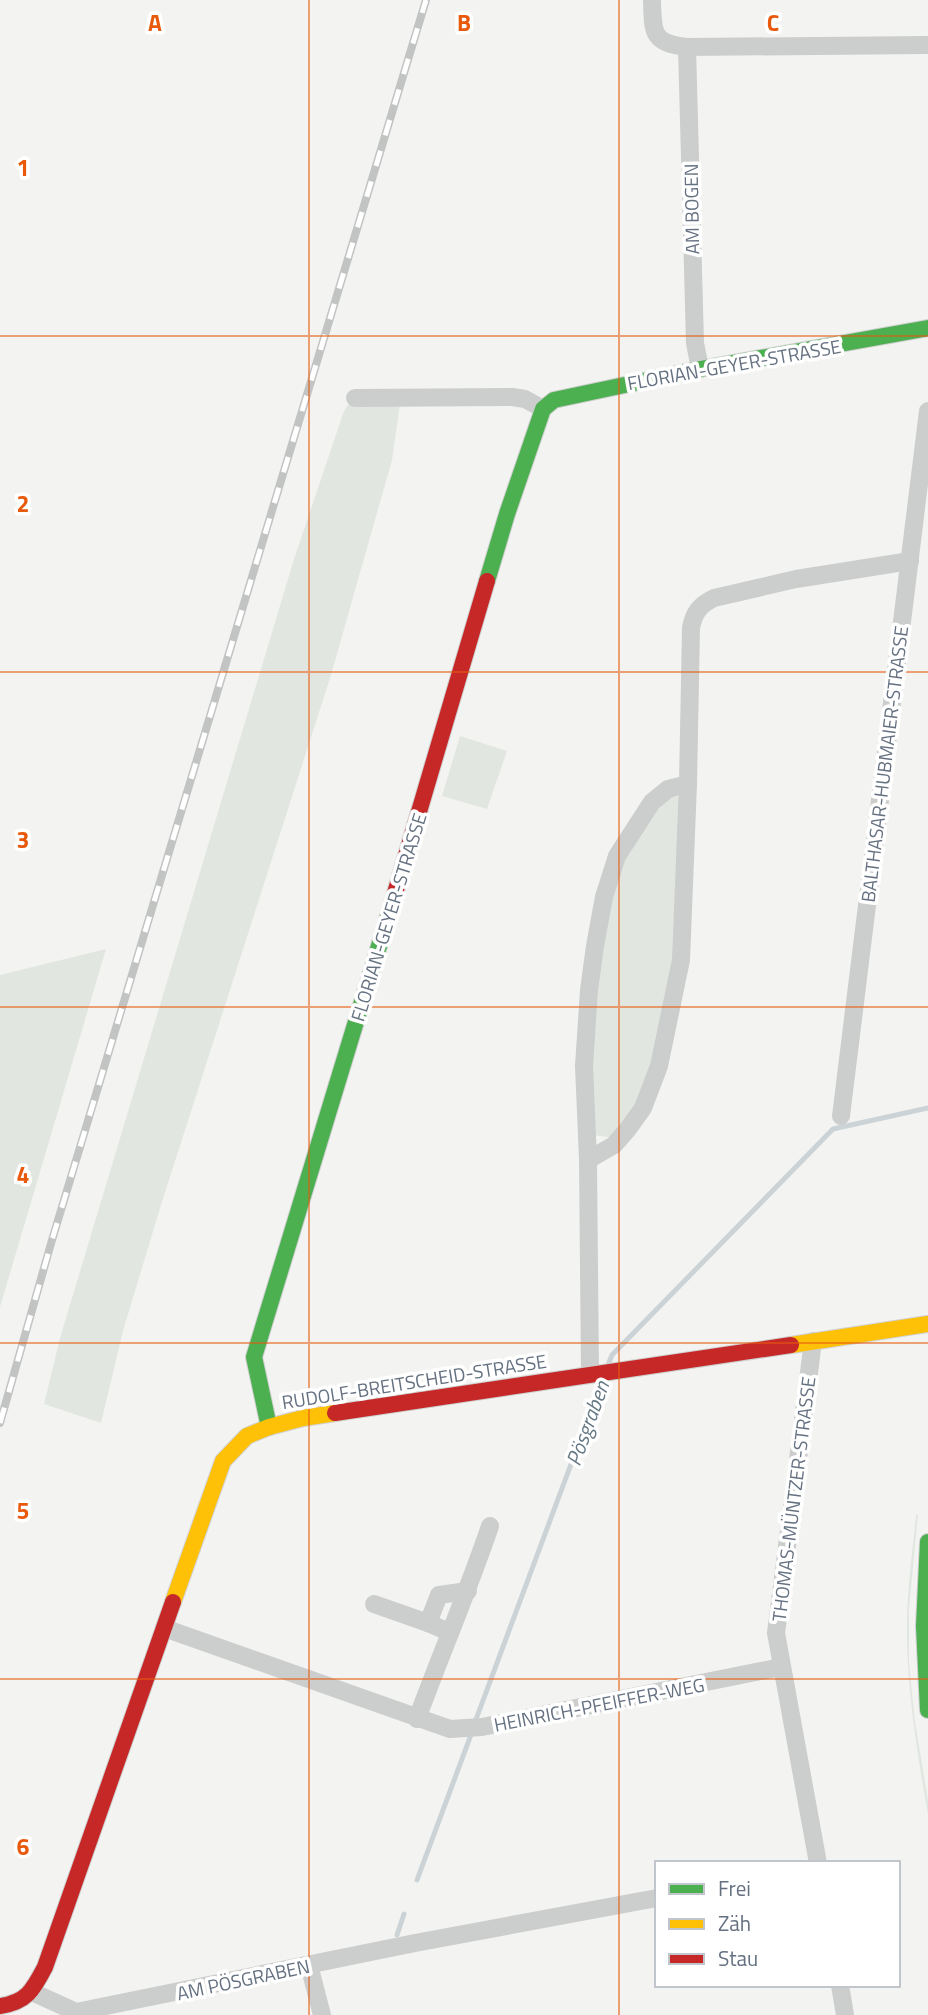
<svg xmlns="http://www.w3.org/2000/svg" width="928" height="2015" font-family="'Titillium Web',sans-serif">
<rect width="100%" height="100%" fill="#f3f4f2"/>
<g fill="#e2e6e0">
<path d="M400,404L392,460L331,675L161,1205L123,1331L101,1423L44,1404L60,1338L294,559L344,411L348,405Z"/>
<path d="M460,736L507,751L487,809L442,796Z"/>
<path d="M669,796L680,797L674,958L655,1062L640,1101L615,1138L593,1135L589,1066L599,946L622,859L644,822Z"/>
<path d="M106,949L0,1307V975Z"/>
<path d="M916,1515H918L909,1609V1663L915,1722L928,1800V1815C918,1757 908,1698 907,1639C906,1597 912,1556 916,1515Z"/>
</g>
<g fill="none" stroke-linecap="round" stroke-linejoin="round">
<g stroke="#ccd3d7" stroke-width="5">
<path d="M608,1365L612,1355L833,1129L928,1108"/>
<path d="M475,1722L602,1381"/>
<path d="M417,1880L472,1732"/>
<path d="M397,1935L404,1914"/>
</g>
<g stroke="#cfd0d0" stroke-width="18">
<g id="fast">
<path d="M487,581L507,514L543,409L554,400L700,369L928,328"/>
<path d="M269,1427L254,1357L393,900"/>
<path d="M928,1542L924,1626L928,1710"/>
</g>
</g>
<g stroke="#cfd0d0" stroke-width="18">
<g id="slow">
<path d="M791,1345L928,1324"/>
<path d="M173,1602L223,1461L247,1436L269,1427L303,1418L335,1413"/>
</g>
</g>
<g stroke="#cfd0d0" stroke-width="18">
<g id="jam">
<path d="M393,900L487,581"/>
<path d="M335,1413L791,1345"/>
<path d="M0,2006C27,2002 33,1990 45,1967L173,1602"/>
</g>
</g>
<g stroke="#cccdcd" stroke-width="18">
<path d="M652,0C653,32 651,43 687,47L695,343L700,369"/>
<path d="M687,47L928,45"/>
<path d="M355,398L512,397L525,399L543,409"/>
<path d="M841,1116L928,411"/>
<path d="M588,1160L614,1145L628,1129L643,1108L659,1066L681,960L688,784L691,628C694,612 700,605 714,598L796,579L910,561"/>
<path d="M813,1341L776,1633L818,1863"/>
<path d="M590,1374L588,1160L584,1066L589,990L595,946L604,897L617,856L652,802L668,789L688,784"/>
<path d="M374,1604L428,1623L449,1632"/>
<path d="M428,1623L439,1595L468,1591"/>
<path d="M164,1628L450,1729L482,1727L781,1667"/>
<path d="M417,1719C441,1654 468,1591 490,1526"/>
<path d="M309,1965L322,2015"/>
<path d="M840,1985L845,2015"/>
<path d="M32,1992L76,2012L415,1943L657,1898"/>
</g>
<use href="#fast" stroke="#4caf50" stroke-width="16"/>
<use href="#slow" stroke="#ffc107" stroke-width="16"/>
<use href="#jam" stroke="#c62828" stroke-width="16"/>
<g stroke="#c2c3c3" stroke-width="8">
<path id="rail" d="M0,1423L52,1240L426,0"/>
</g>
<use href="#rail" stroke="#fff" stroke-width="5" stroke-dasharray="16" stroke-linecap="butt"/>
</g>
<path fill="none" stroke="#e8590c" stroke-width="2" stroke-opacity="0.55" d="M309,0V2015M619,0V2015M0,336H928M0,672H928M0,1007H928M0,1343H928M0,1679H928"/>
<g text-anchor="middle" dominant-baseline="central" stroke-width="7" stroke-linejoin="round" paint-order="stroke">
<g font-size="19" fill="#657181" stroke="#fff">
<text transform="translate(691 209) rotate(-91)">AM BOGEN</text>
<text transform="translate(734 364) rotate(-10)">FLORIAN-GEYER-STRASSE</text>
<text transform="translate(884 764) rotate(-83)">BALTHASAR-HUBMAIER-STRASSE</text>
<text transform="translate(388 917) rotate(-73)">FLORIAN-GEYER-STRASSE</text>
<text transform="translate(414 1381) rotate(-9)">RUDOLF-BREITSCHEID-STRASSE</text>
<text transform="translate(793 1499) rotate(-83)">THOMAS-MÜNTZER-STRASSE</text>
<text transform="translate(599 1704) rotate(-11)">HEINRICH-PFEIFFER-WEG</text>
<text transform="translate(243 1979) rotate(-12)">AM PÖSGRABEN</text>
</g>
<g font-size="21" font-style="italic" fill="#657985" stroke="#fff">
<text transform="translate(587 1423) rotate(-70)">Pösgraben</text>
</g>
</g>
<g font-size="23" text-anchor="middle" font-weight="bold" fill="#e8590c" stroke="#fff" stroke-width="7" stroke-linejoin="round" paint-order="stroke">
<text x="155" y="31">A</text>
<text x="464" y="31">B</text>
<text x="773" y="31">C</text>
<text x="23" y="176">1</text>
<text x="23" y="512">2</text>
<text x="23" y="848">3</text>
<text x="23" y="1183">4</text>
<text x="23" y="1519">5</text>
<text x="23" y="1855">6</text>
</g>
<rect x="655" y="1861" width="245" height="126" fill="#ffffff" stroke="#c1c6cd" stroke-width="2"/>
<rect x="669" y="1884" width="35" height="10" fill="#4caf50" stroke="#c1c6cd" stroke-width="2"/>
<text x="718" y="1896" font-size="21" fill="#657181">Frei</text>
<rect x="669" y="1919" width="35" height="10" fill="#ffc107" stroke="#c1c6cd" stroke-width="2"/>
<text x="718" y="1931" font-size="21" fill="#657181">Zäh</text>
<rect x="669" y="1954" width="35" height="10" fill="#c62828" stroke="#c1c6cd" stroke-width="2"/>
<text x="718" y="1966" font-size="21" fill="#657181">Stau</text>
</svg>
